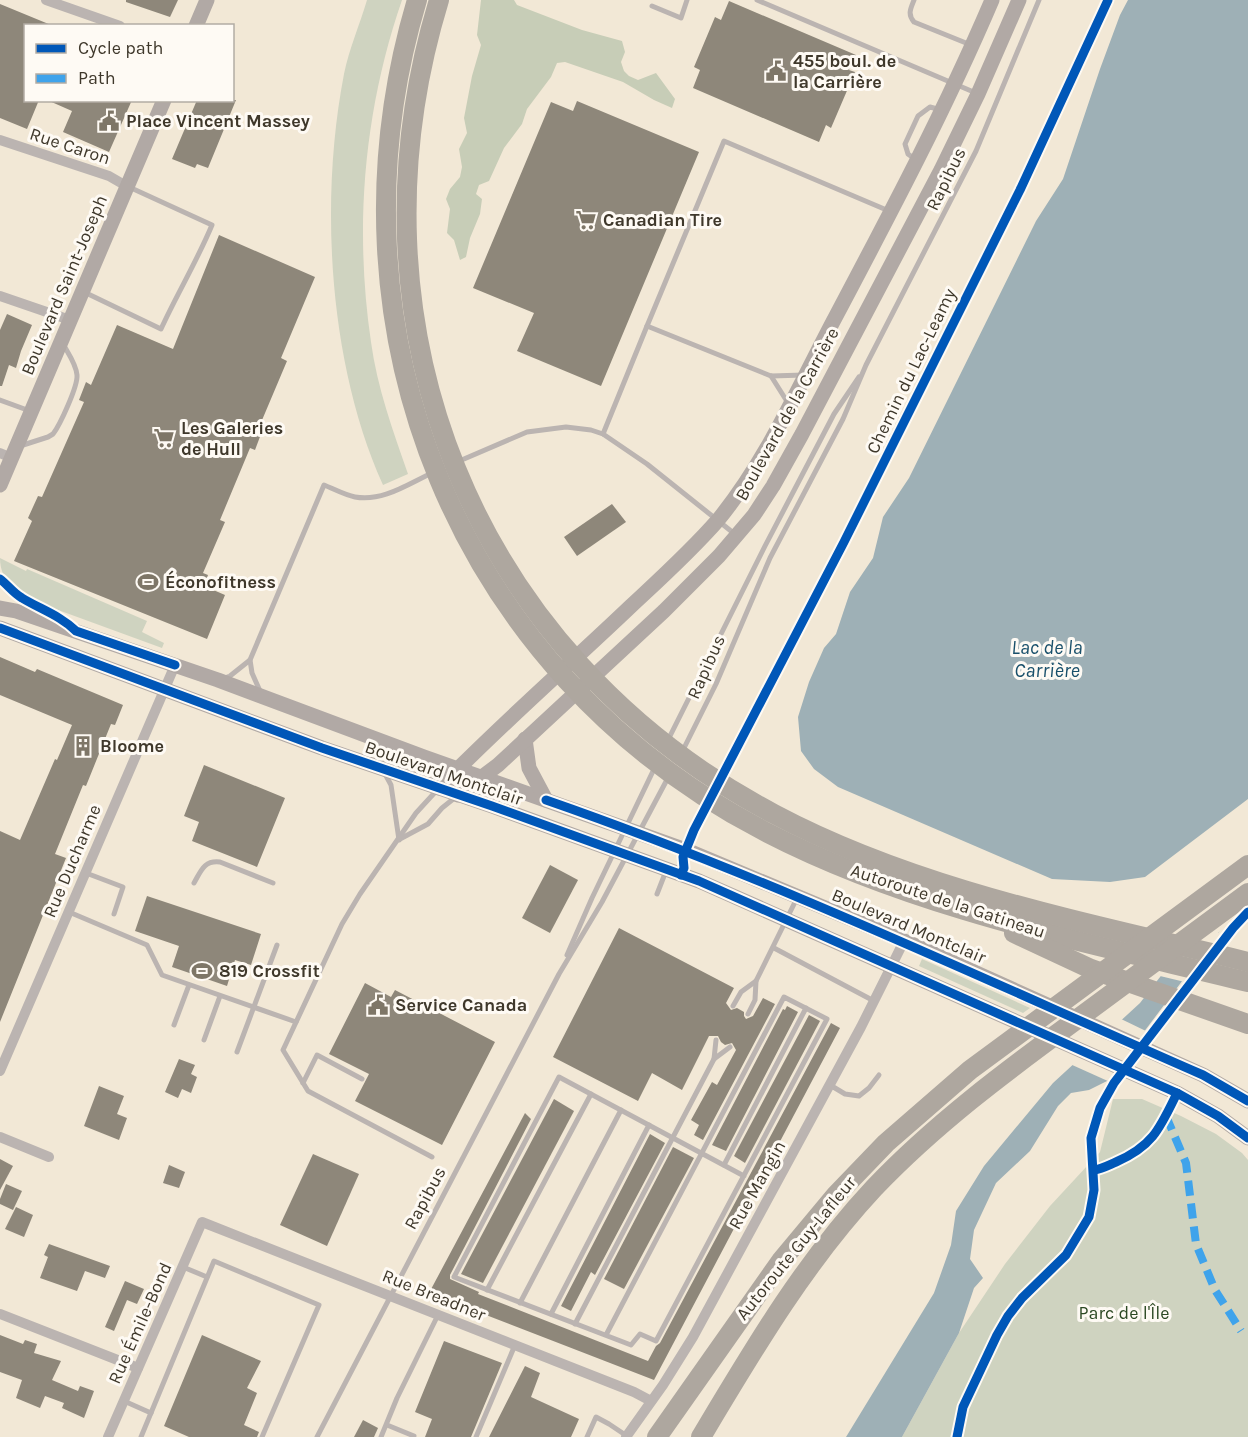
<svg xmlns="http://www.w3.org/2000/svg" width="1248" height="1437" font-family="Karla,sans-serif">
<rect width="100%" height="100%" fill="#f2e8d6"/>
<g fill="#cfd3c0">
<path d="M367,0H402C364,110 354,227 371,342C377,387 393,431 408,474L383,485C329,365 319,203 344,74C349,49 360,24 367,0Z"/>
<path d="M0,558L26,571L27,569L147,621L142,632L164,643L162,648L39,603C19,593 0,583 0,558Z"/>
<path d="M922,959L1030,1008L1023,1013L919,966Z"/>
<path d="M1113,1099H1142L1181,1116L1216,1134L1242,1153L1248,1160V1437H902L959,1333L1005,1264L1050,1206L1100,1152Z"/>
</g>
<path fill="#c7cdb7" d="M481,0H514L517,5L582,30L622,41L625,52L621,62L624,71L629,76L638,80L656,73L675,99L672,108L654,100L623,82L565,62L557,63L551,77L527,109L522,124L504,148L489,181L479,185L476,194L482,199L480,214L470,238L466,257L460,260L454,240L447,233L450,209L446,199L450,189L460,177L462,167L459,149L467,133L464,118L472,76L481,45L477,35Z"/>
<g fill="#9eb0b6">
<path d="M1128,0H1248V799L1145,877L1110,882L1052,879L838,787L814,769L801,751L798,717L809,682L824,648L836,634L850,592L873,558L883,517L909,478L1036,221L1063,179L1100,69L1120,15Z"/>
<path d="M1217,903L1225,924L1107,1081L1089,1090L1071,1093L1058,1106L1030,1151L996,1183L974,1230L970,1259L983,1278L974,1288L959,1333L902,1437H846L934,1293L951,1245L956,1211L984,1166L1053,1083L1140,1003Z"/>
</g>
<g fill="#f2e8d6">
<path d="M1248,877V909L1218,933L1221,934L1185,982L1160,976L1141,997L1215,901Z"/>
<path d="M1119,1018L1148,1032L1110,1082L1070,1064Z"/>
</g>
<g fill="#8e877a">
<path d="M126,0H178L170,17L126,2Z"/>
<path d="M729,1L856,55L849,70L855,72L831,128L826,125L819,142L693,88L700,70L694,67L715,17L721,20Z"/>
<path d="M0,4L51,25L26,26V100H39L27,129L0,118Z"/>
<path d="M47,100H132L109,152L63,132L72,111Z"/>
<path d="M197,100H236L208,168L197,164L195,168L172,159Z"/>
<path d="M577,101L699,152L601,386L517,351L534,313L473,288L551,102L573,111Z"/>
<path d="M219,235L315,277L281,358L287,361L257,432L261,434L255,450L250,448L220,520L225,522L203,573L208,575L204,586L225,595L207,639L14,561L32,521L28,518L38,496L42,497L84,402L79,400L86,382L91,385L117,325L173,349Z"/>
<path d="M7,314L32,325L21,351L16,368L9,365L2,386H0V330Z"/>
<path d="M612,504L626,522L577,556L564,537Z"/>
<path d="M0,657L35,672L37,669L123,705L115,725L111,724L86,786L83,785L55,854L66,858L0,1022V831L20,840L55,759L57,760L72,725L0,695Z"/>
<path d="M204,765L285,798L257,867L192,841L199,822L184,816Z"/>
<path d="M550,865L578,880L550,933L522,918Z"/>
<path d="M147,896L261,934L251,965L235,960L227,986L172,967L179,946L135,931Z"/>
<path d="M619,928L734,988L726,1003L731,1010L737,1008L744,1012V1016L746,1019L753,1016L763,998L775,1004L703,1140L694,1135L699,1125L691,1120L712,1082L717,1085L736,1050L732,1043L725,1045L721,1042L718,1036H709L682,1090L652,1073L638,1101L553,1057Z"/>
<path d="M365,983L391,997L395,990L495,1042L442,1145L355,1101L369,1074L329,1054Z"/>
<path d="M787,1006L798,1012L726,1151L712,1145L783,1009L785,1010Z"/>
<path d="M809,1015L820,1021L745,1163L734,1156Z"/>
<path d="M831,1023L840,1028L654,1380L429,1293L525,1113L531,1119L450,1275V1279L479,1292L478,1294L648,1361L656,1346L660,1343Z"/>
<path d="M179,1059L195,1065L191,1074L197,1077L191,1093L182,1089L178,1098L165,1092Z"/>
<path d="M99,1086L124,1096L117,1114L127,1118L119,1140L84,1126Z"/>
<path d="M554,1099L574,1111L483,1283L461,1274Z"/>
<path d="M650,1134L665,1143L595,1275L591,1272L571,1311L561,1306Z"/>
<path d="M673,1147L694,1158L624,1289L604,1279Z"/>
<path d="M313,1154L359,1174L327,1246L280,1225Z"/>
<path d="M0,1159L13,1166L0,1190Z"/>
<path d="M169,1165L185,1172L179,1188L163,1183Z"/>
<path d="M6,1184L22,1191L13,1210L0,1204V1199Z"/>
<path d="M16,1207L33,1215L24,1237L5,1229Z"/>
<path d="M49,1244L110,1266L105,1278L85,1271L77,1291L40,1278L48,1257L44,1255Z"/>
<path d="M125,1281L144,1289L137,1304L127,1300L114,1331L105,1327Z"/>
<path d="M0,1335L23,1344L25,1340L37,1344L34,1353L61,1361L52,1380L78,1391L80,1386L94,1391L84,1418L62,1408L64,1403L45,1396L40,1408L16,1398L22,1380L0,1372Z"/>
<path d="M202,1335L261,1361L247,1388L257,1393L244,1425L259,1432L257,1437H189L164,1426Z"/>
<path d="M444,1341L502,1363L471,1437H425L432,1419L415,1412Z"/>
<path d="M525,1366L540,1373L531,1397L579,1419L571,1437H489Z"/>
<path d="M363,1420L378,1428L374,1437H354Z"/>
</g>
<g fill="none" stroke-linecap="round" stroke-linejoin="round">
<g stroke="#bbb4b1" stroke-width="5">
<path d="M757,0L976,93"/>
<path d="M914,0C911,8 907,14 914,22L971,45"/>
<path d="M652,6L681,18L687,0"/>
<path d="M916,160L908,154L905,144L918,116L930,107L941,110"/>
<path d="M84,292L161,329C177,294 197,261 212,225L129,187"/>
<path d="M647,326L724,141L889,211"/>
<path d="M771,376L788,403"/>
<path d="M0,400L30,411"/>
<path d="M603,434L647,326L771,376L804,375"/>
<path d="M20,446L48,437L53,434C60,425 78,386 77,375C76,364 68,353 63,344"/>
<path d="M457,462L527,432L566,427L591,430L603,434L647,464L736,535"/>
<path d="M225,678L230,676L250,660"/>
<path d="M260,691L252,673L250,660L324,485C334,489 345,495 355,497C383,502 408,484 432,473"/>
<path d="M668,740L765,546L834,414L859,377"/>
<path d="M683,750L716,684L770,558L843,419L866,365L976,151L1039,0"/>
<path d="M384,772L391,785L399,840"/>
<path d="M400,839L428,824L442,808L457,796"/>
<path d="M86,873L123,887L114,914"/>
<path d="M194,883C201,871 204,860 220,862L273,883"/>
<path d="M657,894L666,871"/>
<path d="M69,912L147,945L162,975L296,1022"/>
<path d="M774,948L874,1001"/>
<path d="M567,955L592,898L655,767"/>
<path d="M733,1006L741,992L756,981L797,898"/>
<path d="M748,1014L755,1000L756,981"/>
<path d="M174,1025L189,985"/>
<path d="M204,1040L220,996"/>
<path d="M716,1040L714,1059L730,1047"/>
<path d="M237,1052L277,945"/>
<path d="M303,1083L317,1055L362,1079"/>
<path d="M830,1085L845,1094L859,1096L869,1088L879,1075"/>
<path d="M432,1157L308,1091L283,1050L342,924L360,894L416,813L438,789"/>
<path d="M724,1165L806,1008"/>
<path d="M183,1267L207,1277"/>
<path d="M487,1290L591,1094"/>
<path d="M520,1303L621,1110"/>
<path d="M551,1314L649,1125"/>
<path d="M575,1324L714,1059"/>
<path d="M606,1335L784,997L827,1019L656,1341L640,1334L631,1345L454,1277L559,1077C621,1110 682,1143 744,1176"/>
<path d="M124,1401L151,1413"/>
<path d="M387,1425L414,1436"/>
<path d="M141,1437L214,1261L319,1305L262,1437"/>
<path d="M317,1437L559,974L602,902L670,774"/>
<path d="M381,1437L397,1398L438,1315"/>
<path d="M476,1437L515,1345"/>
<path d="M587,1437L596,1417L609,1424L627,1436"/>
</g>
<g stroke="#bbb4b1" stroke-width="10">
<path d="M46,0L120,26"/>
<path d="M0,140L109,176L128,187"/>
<path d="M0,296L70,320"/>
<path d="M0,453L12,458"/>
<path d="M0,1071L175,665"/>
<path d="M0,1137L49,1157"/>
<path d="M0,1314L138,1368"/>
<path d="M108,1437L202,1222L634,1392L651,1401"/>
<path d="M626,1437L663,1385L693,1337L861,1027L904,941"/>
</g>
<g stroke="#b1a9a5" stroke-width="15">
<path d="M196,26L207,0"/>
<path d="M0,485L164,100"/>
<path d="M0,608L16,611L218,680L424,757L686,850L923,949L1203,1075L1248,1101"/>
<path d="M0,628L322,748L492,806L699,881L1177,1093L1218,1116L1248,1138"/>
<path d="M525,739L529,768L546,800"/>
<path d="M439,788C500,725 567,667 631,606C661,578 691,551 718,520C768,459 799,385 836,316C891,212 946,108 992,0"/>
<path d="M458,795L498,765L664,611L719,556L754,515L773,486L802,434L941,170L978,94L1019,0"/>
</g>
<g stroke="#aea79f" stroke-width="20">
<path d="M417,0C319,328 458,672 764,831C914,909 1085,942 1248,982"/>
<path d="M439,0C340,324 472,655 774,814C919,891 1090,923 1248,962"/>
<path d="M1014,933L1091,969L1248,1024"/>
<path d="M657,1437L781,1261L836,1195L886,1143L970,1070L1248,865"/>
<path d="M701,1437C753,1350 804,1263 874,1188C935,1124 1005,1072 1076,1020C1133,978 1191,935 1248,893"/>
</g>
<path stroke="#3fa3eb" stroke-width="8" stroke-dasharray="15 8" stroke-linecap="butt" d="M1166,1116L1186,1163L1196,1244L1215,1290L1241,1331"/>
<g stroke="#fefaf4" stroke-width="13">
<g id="cycleway">
<path d="M0,579C8,585 13,593 22,598C40,609 61,616 76,631L175,665"/>
<path d="M0,628L322,748L492,806L699,881L1177,1093L1218,1116L1248,1138"/>
<path d="M546,800C771,878 985,980 1203,1075L1248,1101"/>
<path d="M681,875L684,868L683,857L694,830L844,542L1020,190L1108,0"/>
<path d="M1094,1170C1102,1169 1109,1165 1116,1162C1153,1146 1160,1128 1177,1093"/>
<path d="M957,1437L963,1407L997,1335L1008,1316L1022,1298L1066,1255L1089,1217L1094,1190L1091,1138L1100,1108L1114,1083L1233,928L1248,912"/>
</g>
</g>
<use href="#cycleway" stroke="#0057b8" stroke-width="9"/>
</g>
<defs>
<g id="civic-bare" transform="scale(1.62)"><path d="M-.6-6.5H3V-4.5H.6V-3L4-1V1h2V6H-6V1h2V-1L-.6-3ZM-1.2 2.5V6h2.4V2.5Z" fill="#7e7667" stroke="#fefaf4" stroke-width="2.5" paint-order="stroke"/></g>
<g id="supermarket-bare" transform="scale(1.62)"><path d="M-6-5.5h2.5l.6 2H6L4.5 2H-2.5L-4.4-4H-6ZM-1.5 3.2a1.3 1.3 0 1 0 .1 0ZM3 3.2a1.3 1.3 0 1 0 .1 0Z" fill="#7e7667" stroke="#fefaf4" stroke-width="2.5" paint-order="stroke"/></g>
<g id="stadium-bare" transform="scale(1.62)"><path d="M0-5a6.5 5 0 1 0 0 10a6.5 5 0 1 0 0-10ZM-3.5-1.8h7v3.6h-7Z" fill="#7e7667" stroke="#fefaf4" stroke-width="2.5" paint-order="stroke"/></g>
<g id="building-bare" transform="scale(1.62)"><path d="M-4-6H4V6H1V3H-1V6H-4ZM-2.5-4.3h1.7v1.8h-1.7ZM.8-4.3h1.7v1.8H.8ZM-2.5-1h1.7V.8h-1.7ZM.8-1h1.7V.8H.8Z" fill="#7e7667" stroke="#fefaf4" stroke-width="2.5" paint-order="stroke"/></g>
</defs>
<g fill-rule="evenodd">
<use href="#civic-bare" x="776" y="71"/>
<use href="#civic-bare" x="109" y="121"/>
<use href="#supermarket-bare" x="586" y="220"/>
<use href="#supermarket-bare" x="164" y="438"/>
<use href="#stadium-bare" x="148" y="582"/>
<use href="#building-bare" x="83" y="746"/>
<use href="#stadium-bare" x="202" y="971"/>
<use href="#civic-bare" x="378" y="1005"/>
</g>
<g text-anchor="middle" dominant-baseline="central" stroke-width="6" stroke-linejoin="round" paint-order="stroke">
<g font-size="18" font-weight="bold" fill="#3f382b" stroke="#fefaf4" text-anchor="start">
<text x="793" y="61">455 boul. de<tspan x="793" dy="21">la Carrière</tspan></text>
<text x="126" y="121">Place Vincent Massey</text>
<text x="603" y="220">Canadian Tire</text>
<text x="181" y="428">Les Galeries<tspan x="181" dy="21">de Hull</tspan></text>
<text x="165" y="582">Éconofitness</text>
<text x="100" y="746">Bloome</text>
<text x="219" y="971">819 Crossfit</text>
<text x="395" y="1005">Service Canada</text>
</g>
<g font-size="18" fill="#3f382b" stroke="#fefaf4">
<text transform="translate(70 146) rotate(18)">Rue Caron</text>
<text transform="translate(946 179) rotate(-64)">Rapibus</text>
<text transform="translate(64 285) rotate(-67)">Boulevard Saint-Joseph</text>
<text transform="translate(911 371) rotate(-64)">Chemin du Lac-Leamy</text>
<text transform="translate(787 414) rotate(-61)">Boulevard de la Carrière</text>
<text transform="translate(706 667) rotate(-66)">Rapibus</text>
<text transform="translate(444 773) rotate(19)">Boulevard Montclair</text>
<text transform="translate(72 861) rotate(-67)">Rue Ducharme</text>
<text transform="translate(948 901) rotate(18)">Autoroute de la Gatineau</text>
<text transform="translate(909 926) rotate(23)">Boulevard Montclair</text>
<text transform="translate(757 1185) rotate(-61)">Rue Mangin</text>
<text transform="translate(425 1198) rotate(-62)">Rapibus</text>
<text transform="translate(796 1248) rotate(-51)">Autoroute Guy-Lafleur</text>
<text transform="translate(434 1295) rotate(22)">Rue Breadner</text>
<text transform="translate(140 1323) rotate(-66)">Rue Émile-Bond</text>
</g>
<g font-size="18" fill="#2c4923" stroke="#fefaf4">
<text x="1124" y="1313">Parc de l'Île</text>
</g>
<g font-size="20" font-style="italic" fill="#19506b" stroke="#fefaf4">
<text x="1047" y="647">Lac de la<tspan x="1047" dy="23">Carrière</tspan></text>
</g>
</g>
<rect x="24" y="24" width="210" height="78" fill="#fefaf4" stroke="#b2aca4" stroke-width="1.5"/>
<rect x="36" y="44" width="30" height="9" fill="#0057b8" stroke="#b2aca4" stroke-width="1.5"/>
<text x="78" y="54" font-size="18" fill="#3f382b">Cycle path</text>
<rect x="36" y="74" width="30" height="9" fill="#3fa3eb" stroke="#b2aca4" stroke-width="1.5"/>
<text x="78" y="84" font-size="18" fill="#3f382b">Path</text>
</svg>
